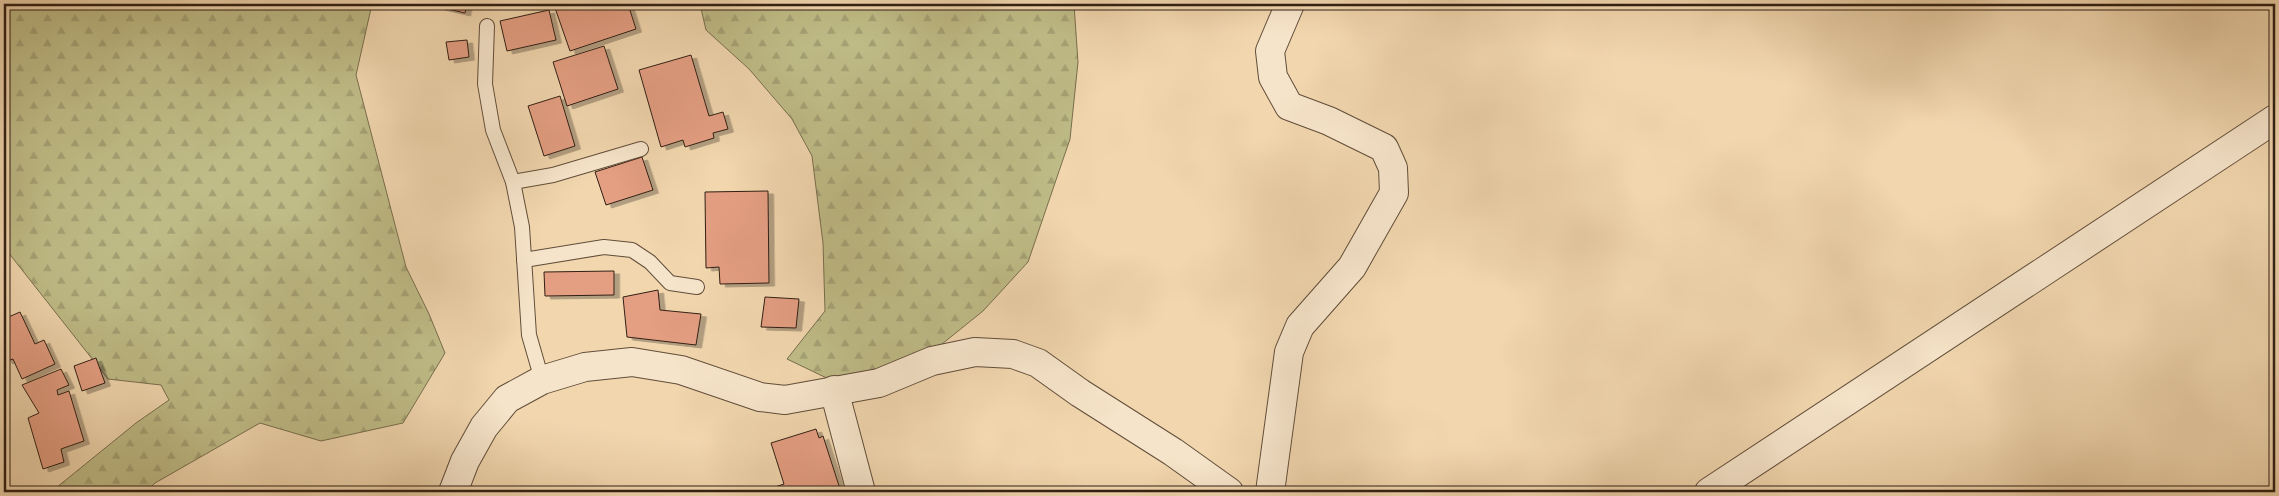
<svg xmlns="http://www.w3.org/2000/svg" width="2279" height="496" font-family="'IM FELL Double Pica',serif">
<defs>
<pattern id="forest-firs" width="22" height="20" patternUnits="userSpaceOnUse" patternTransform="scale(1.25)"><rect width="22" height="20" fill="#bfbc87"/><path d="M5 1l3.5 6h-7zM16 11l3.5 6h-7z" fill="#a5a174"/></pattern>
<filter id="shadow"><feDropShadow dx="5.5" dy="3" stdDeviation="0" flood-color="#0004"/></filter>
</defs>
<rect width="100%" height="100%" fill="#f1d6ae"/>
<filter id="stains"><feTurbulence type="fractalNoise" baseFrequency=".004" numOctaves="4"/><feColorMatrix values="0 0 0 0 .2 0 0 0 0 .09 0 0 0 0 .02 0 0 0 .5 -.17"/></filter>
<radialGradient id="worn" r=".72"><stop offset=".6" stop-color="#630" stop-opacity="0"/><stop offset="1" stop-color="#630" stop-opacity=".3"/></radialGradient>
<g fill="url(#forest-firs)" stroke="#786e4e">
<path d="M4,4H372L356,75L406,267L429,314L445,353L403,423L321,441L260,423L155,483L146,492H51L136,423L169,400L161,385L108,379L4,247Z"/>
<path d="M700,4H1074L1078,62L1070,139L1028,262L983,311L942,344L878,373L835,382L787,359L825,311L823,243L812,156L792,119L749,69L706,30Z"/>
</g>
<g fill="#e49e82" stroke="#311f14" filter="url(#shadow)">
<path d="M440,4H467L465,13L439,7Z"/>
<path d="M557,4H628L636,29L570,51L554,5Z"/>
<path d="M549,10L556,40L507,51L500,21Z"/>
<path d="M467,40L469,57L449,60L446,42Z"/>
<path d="M604,46L618,89L567,106L553,62Z"/>
<path d="M691,55L709,116L723,112L728,129L713,133L714,138L685,147L683,140L661,147L639,70Z"/>
<path d="M560,96L575,146L544,156L528,106Z"/>
<path d="M642,157L653,190L606,205L595,172Z"/>
<path d="M768,191L769,283L720,284L719,267L706,268L705,192Z"/>
<path d="M614,271V295L545,296L544,272Z"/>
<path d="M658,290L660,310L701,314L696,345L627,337L623,297Z"/>
<path d="M765,297L799,299L796,328L761,327Z"/>
<path d="M20,312L35,344L44,340L55,364L22,379L13,359L7,361L4,354V319Z"/>
<path d="M96,358L105,383L82,391L74,366Z"/>
<path d="M61,369L69,385L57,390L58,395L69,391L84,441L61,449L64,462L43,469L28,418L39,413L22,385Z"/>
<path d="M816,429L819,438L823,436L841,492H777L775,487L784,484L771,443Z"/>
</g>
<g fill="none" stroke-linecap="round" stroke-linejoin="round">
<g stroke="#614d3a" stroke-width="16">
<g id="lane">
<path d="M487,26L485,84L493,130L513,182L522,227L529,335L542,380"/>
<path d="M513,182L553,175L641,149"/>
<path d="M524,260L604,247L632,250L650,262L670,283L697,287"/>
</g>
</g>
<g stroke="#614d3a" stroke-width="30">
<g id="street">
<path d="M834,390L861,492"/>
<path d="M453,492L465,461L484,427L507,399L542,380L585,367L632,362L681,370L760,397L785,400L879,383L932,361L975,352L1013,354L1038,363L1080,393L1173,452L1229,492"/>
<path d="M1270,492L1289,352L1300,326L1352,267L1394,193L1393,168L1384,148L1329,121L1289,106L1273,77L1270,51L1290,4"/>
<path d="M1709,492L2275,119"/>
</g>
</g>
<use href="#lane" stroke="#f6e4ca" stroke-width="14"/>
<use href="#street" stroke="#f6e4ca" stroke-width="28"/>
</g>
<rect width="2279" height="496" fill="none" stroke="#f1d6ae" stroke-width="20"/>
<rect x="5" y="5" width="2269" height="486" fill="none" stroke="#311f14" stroke-width="2.5"/>
<rect x="10" y="10" width="2259" height="476" fill="none" stroke="#311f14"/>
<rect width="100%" height="100%" filter="url(#stains)"/>
<rect width="100%" height="100%" fill="url(#worn)"/>
</svg>
